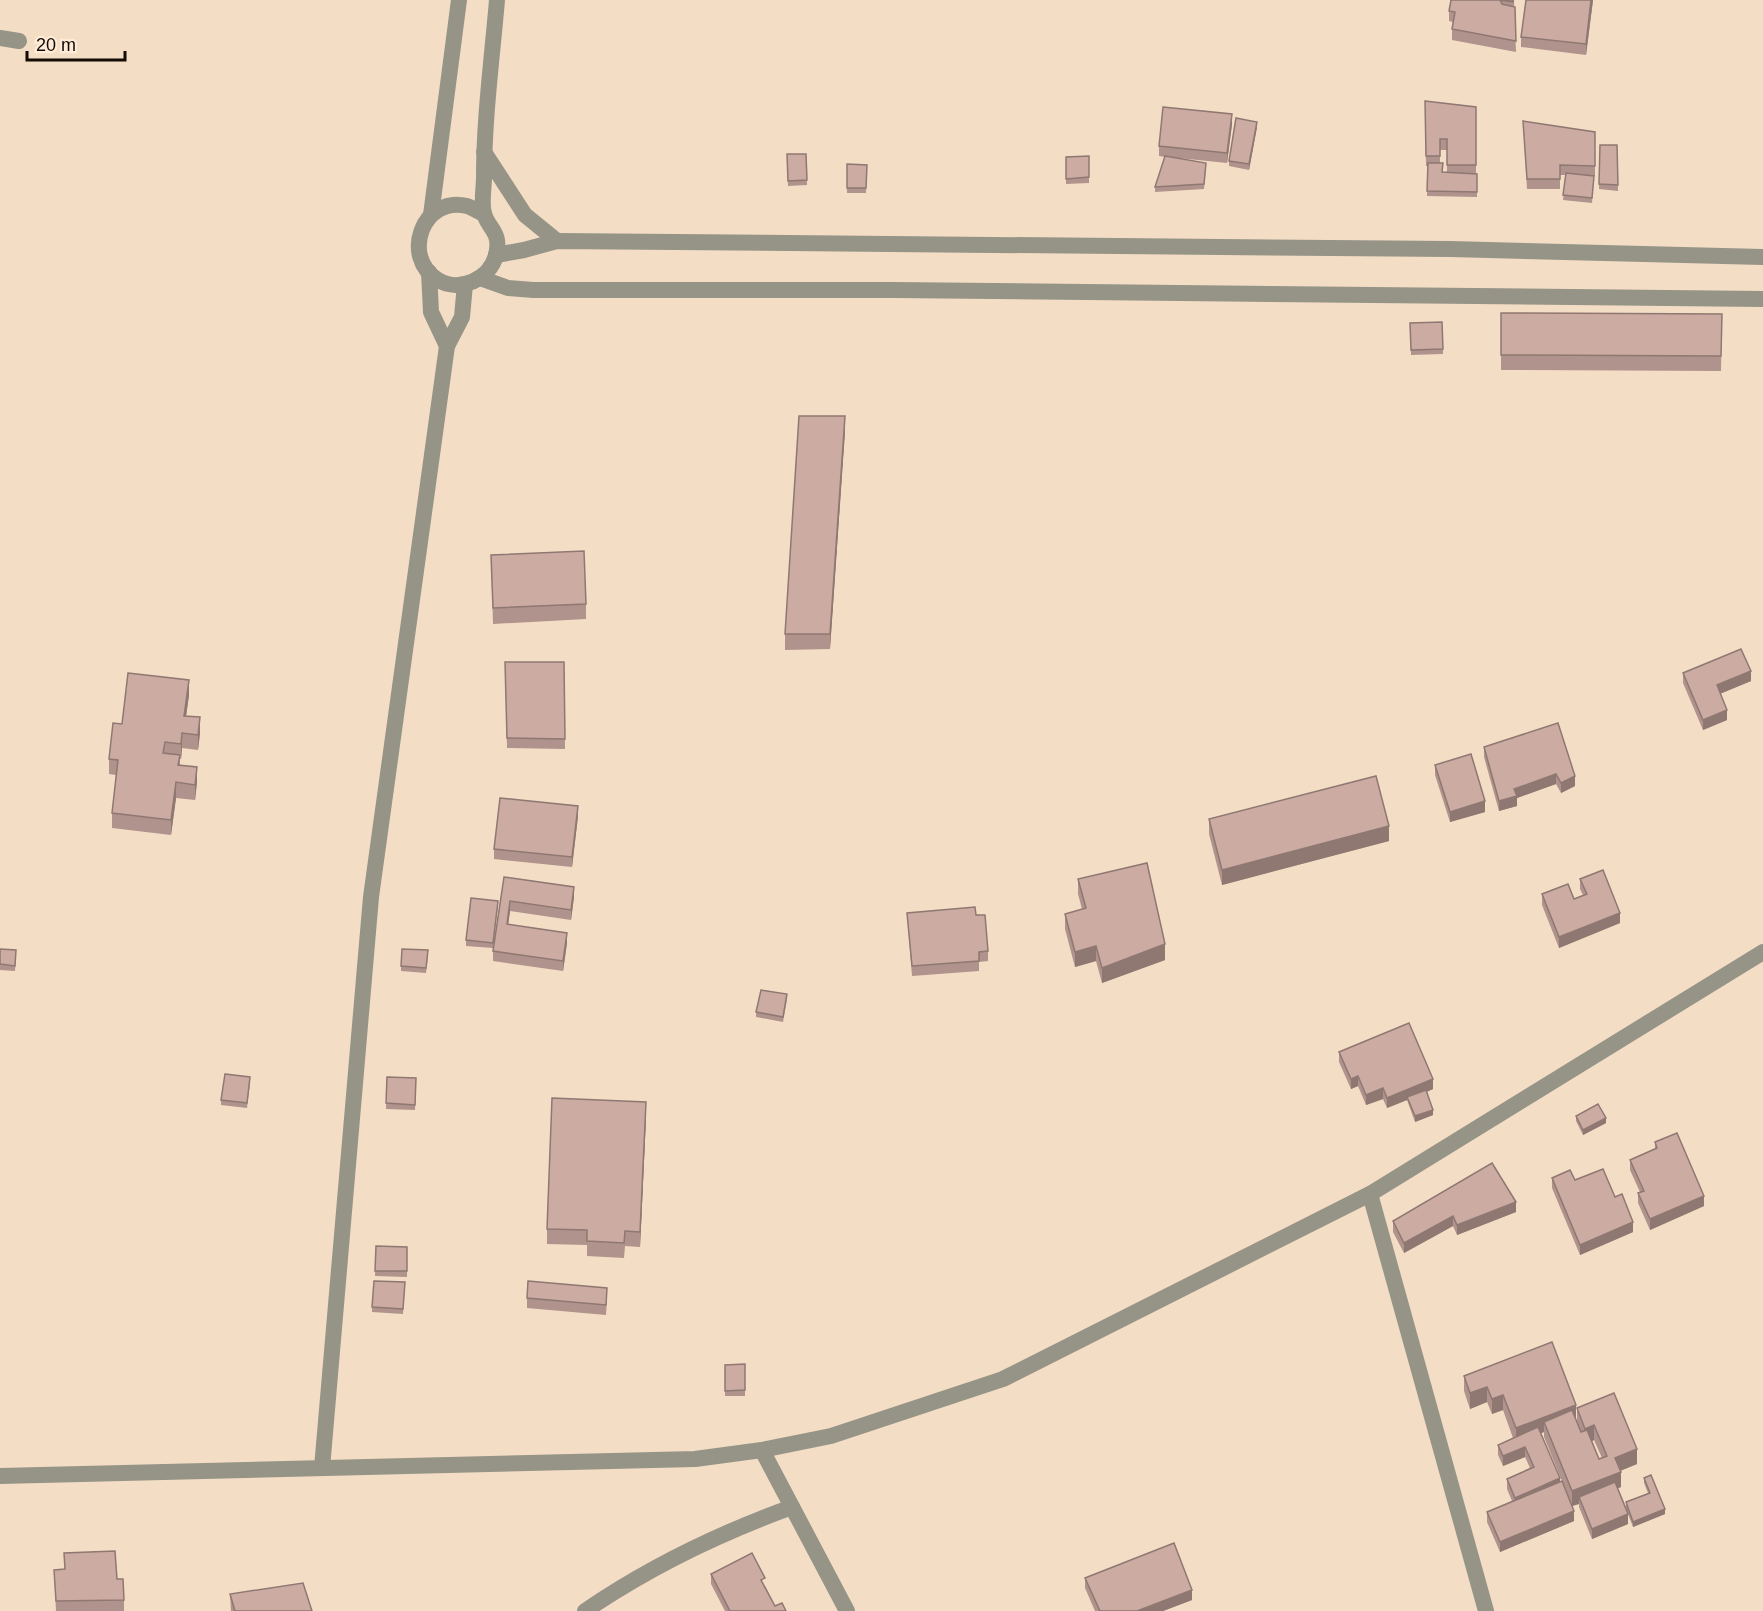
<svg xmlns="http://www.w3.org/2000/svg" width="1763" height="1611" font-family="Helvetica,sans-serif">
<rect width="100%" height="100%" fill="#f4ddc5"/>
<g fill="none" stroke-linecap="round" stroke-linejoin="round">
<g stroke="#959487" stroke-width="16">
<path d="M0,38L19,41"/>
<path d="M484,152L525,215L557,241"/>
<path d="M484,214C479,212 473,208 467,206C423,195 400,257 438,280C460,293 490,279 496,255C502,231 487,228 484,213C481,203 484,188 484,177C484,118 492,59 497,0"/>
<path d="M431,215L459,0"/>
<path d="M496,255L524,250L557,241L1450,249L1763,257"/>
<path d="M429,272L431,312L447,346"/>
<path d="M480,278L508,288L533,290H894L1763,299"/>
<path d="M1370,1194L1486,1611"/>
<path d="M762,1450L847,1611"/>
<path d="M322,1468L371,897L447,346L462,317L465,284"/>
<path d="M0,1476L695,1459L762,1450L831,1436L1003,1379L1370,1194L1763,952"/>
<path d="M585,1611C648,1568 720,1533 792,1507"/>
</g>
</g>
<g fill="#af938c" fill-rule="evenodd">
<path d="M1451,0H1514L1516,52L1452,40V29L1453,22L1449,21V11Z"/>
<path d="M1526,0H1593L1586,55L1521,47V37Z"/>
<path d="M1425,101L1476,107V174H1477V197L1427,196L1428,166H1426ZM1440,150H1447V173L1443,172L1440,163Z"/>
<path d="M1523,121L1595,132V176H1594L1592,203L1563,200L1566,175H1560V189H1527Z"/>
<path d="M1232,124L1227,163L1178,158L1206,168L1204,189L1155,192V187L1165,157L1159,156V146Z"/>
<path d="M1257,127L1249,170L1229,166V161Z"/>
<path d="M1600,145H1617L1618,191L1599,189Z"/>
<path d="M787,154H806L807,185L788,186Z"/>
<path d="M1089,156V183L1066,184V157Z"/>
<path d="M847,164L867,165L866,193H847Z"/>
<path d="M1501,313L1722,314L1721,371L1501,370Z"/>
<path d="M1442,322L1443,354L1411,355L1410,323Z"/>
<path d="M845,431L830,649L785,650V634Z"/>
<path d="M491,555L586,604V619L493,624Z"/>
<path d="M505,662H564L565,749L507,748Z"/>
<path d="M1683,673L1751,681L1720,694L1727,720L1703,730L1683,683Z"/>
<path d="M189,695L186,716L200,733L198,750L182,748L181,759H180V765L197,782L195,800L176,798L171,835L112,828V813L116,775L109,774V759L122,724Z"/>
<path d="M1558,723L1575,786L1561,793L1556,784L1517,798V806L1499,811L1484,757V747Z"/>
<path d="M1435,765L1485,812L1450,822L1435,775Z"/>
<path d="M578,816L572,867L494,859V849Z"/>
<path d="M1209,819L1389,841L1222,885L1209,834Z"/>
<path d="M504,877L574,897L571,920L510,911L508,924L567,943L563,971L493,961V948L466,946V940L498,906L493,947Z"/>
<path d="M1078,879L1165,960L1102,983L1096,961L1075,967L1065,929V914L1082,909L1078,894Z"/>
<path d="M1580,879L1620,923L1559,948L1542,905V894L1574,899L1583,895L1580,889Z"/>
<path d="M907,913L976,915L988,951V961L979,962V971L912,976Z"/>
<path d="M0,949L16,955L15,971L0,970Z"/>
<path d="M428,956L426,973L401,971V966Z"/>
<path d="M787,999L783,1022L756,1017V1012Z"/>
<path d="M1339,1052L1433,1089L1427,1092L1433,1115L1415,1122L1407,1100L1387,1108L1383,1099L1366,1105L1358,1086L1351,1089L1339,1062Z"/>
<path d="M387,1077L416,1078L415,1110L386,1109Z"/>
<path d="M250,1083L247,1108L221,1105V1100Z"/>
<path d="M1576,1116L1606,1123L1583,1135L1576,1121Z"/>
<path d="M646,1117L640,1247L625,1246L624,1258L587,1256V1245L547,1244V1229Z"/>
<path d="M1655,1142L1704,1206L1650,1230L1638,1203V1193L1640,1192L1630,1170V1160L1655,1149Z"/>
<path d="M1492,1163L1516,1212L1457,1235L1453,1226L1404,1253L1393,1232V1221Z"/>
<path d="M1552,1178L1575,1180L1615,1197L1633,1232L1580,1255L1552,1188Z"/>
<path d="M376,1246L407,1247V1277L375,1276Z"/>
<path d="M405,1282L403,1314L372,1312V1307Z"/>
<path d="M527,1298H607L606,1315L527,1308Z"/>
<path d="M745,1364V1396H725V1365Z"/>
<path d="M1464,1376L1576,1419L1577,1421V1408L1637,1464L1620,1471L1621,1487L1618,1488L1626,1507V1502L1648,1493L1644,1483V1478L1665,1514L1633,1527L1628,1514V1524L1592,1539L1579,1507V1504L1572,1506L1574,1521L1500,1552L1487,1522V1512L1512,1501L1507,1489V1479L1530,1468L1525,1457L1503,1466L1498,1455V1445L1513,1438L1503,1410L1492,1414L1487,1402L1470,1409L1464,1391ZM1544,1432V1437L1571,1503L1560,1481L1541,1433ZM1594,1440L1602,1458L1599,1459L1592,1441Z"/>
<path d="M64,1569L117,1579L124,1600V1611H56L54,1570Z"/>
<path d="M711,1574L765,1586L775,1606L786,1611H725L711,1584Z"/>
<path d="M1085,1578L1192,1600L1163,1611H1095L1085,1588Z"/>
<path d="M230,1594L312,1611H231Z"/>
</g>
<g fill="#8f7872">
<path d="M1591,0H1593L1586,55V44Z"/>
<path d="M1232,114V124L1227,163V153Z"/>
<path d="M1257,122V127L1249,170V164Z"/>
<path d="M845,416V431L830,649V634Z"/>
<path d="M1751,671V681L1717,695V685Z"/>
<path d="M189,680V695L184,731V716Z"/>
<path d="M1727,710V720L1703,730V720Z"/>
<path d="M200,717V733L198,750V735Z"/>
<path d="M182,733V748L181,759V744Z"/>
<path d="M197,767V782L195,800V785Z"/>
<path d="M1556,774V784L1517,798V806L1499,811V801L1514,789Z"/>
<path d="M1575,776V786L1561,793V783Z"/>
<path d="M176,782V798L171,835V820Z"/>
<path d="M1485,801V812L1450,822V812Z"/>
<path d="M578,806V816L572,867V857Z"/>
<path d="M1389,826V841L1222,885V870Z"/>
<path d="M574,887V897L571,920V910Z"/>
<path d="M510,901V911L507,934V924Z"/>
<path d="M1620,913V923L1559,948V937Z"/>
<path d="M567,933V943L563,971V961Z"/>
<path d="M1165,944V960L1102,983V968Z"/>
<path d="M1096,946V961L1075,967V952Z"/>
<path d="M1358,1076V1086L1351,1089V1079Z"/>
<path d="M1433,1079V1089L1408,1099L1407,1097V1100L1387,1108V1098Z"/>
<path d="M1383,1088V1099L1366,1105V1095Z"/>
<path d="M646,1102V1117L640,1247V1232Z"/>
<path d="M1433,1110V1115L1415,1122V1116Z"/>
<path d="M1606,1118V1123L1583,1135V1130Z"/>
<path d="M1704,1196V1206L1650,1230V1219Z"/>
<path d="M1516,1202V1212L1457,1235V1225Z"/>
<path d="M1453,1216V1226L1404,1253V1243Z"/>
<path d="M1633,1222V1232L1580,1255V1245Z"/>
<path d="M1487,1387V1402L1470,1409V1393Z"/>
<path d="M1503,1395V1410L1492,1414V1399Z"/>
<path d="M1576,1405V1420L1544,1422V1432L1516,1443V1428Z"/>
<path d="M1594,1425V1440L1585,1444V1429Z"/>
<path d="M1525,1447V1457L1503,1466V1456Z"/>
<path d="M1637,1449V1464L1615,1473V1458Z"/>
<path d="M1621,1472V1487L1581,1503L1579,1497V1504L1572,1506V1491Z"/>
<path d="M1560,1478V1488L1515,1508V1498Z"/>
<path d="M1665,1509V1514L1633,1527V1522Z"/>
<path d="M1574,1511V1521L1500,1552V1542Z"/>
<path d="M1628,1514V1524L1592,1539V1529Z"/>
<path d="M1192,1590V1600L1163,1611H1137Z"/>
</g>
<g fill="#ccaba3" stroke="#8f7872" stroke-width="1.5">
<path d="M1451,0H1500L1502,4L1515,7L1516,41L1452,29L1455,12L1449,11Z"/>
<path d="M1500,0H1513V2Z"/>
<path d="M1526,0H1591L1586,44L1521,37Z"/>
<path d="M1425,101L1476,107V165H1447V139H1440V156H1426Z"/>
<path d="M1163,107L1232,114L1227,153L1159,146Z"/>
<path d="M1236,118L1257,122L1249,164L1229,161Z"/>
<path d="M1523,121L1595,132V166L1560,165V179H1527Z"/>
<path d="M1600,145H1617L1618,185L1599,184Z"/>
<path d="M787,154H806L807,180L788,181Z"/>
<path d="M1089,156V177L1066,179V157Z"/>
<path d="M1165,156L1206,163L1204,184L1155,187Z"/>
<path d="M1428,163H1443L1442,172L1477,174V192L1427,191Z"/>
<path d="M847,164L867,165L866,188H847Z"/>
<path d="M1566,173L1594,176L1592,198L1563,195Z"/>
<path d="M1501,313L1722,314L1721,356L1501,355Z"/>
<path d="M1442,322L1443,349L1411,350L1410,323Z"/>
<path d="M799,416H845L830,634H785Z"/>
<path d="M584,551L586,604L493,608L491,555Z"/>
<path d="M1741,649L1751,671L1717,685L1727,710L1703,720L1683,673Z"/>
<path d="M505,662H564L565,739L507,738Z"/>
<path d="M128,673L189,680L184,716L200,717L198,735L182,733L181,744L165,742L163,753L180,755L178,765L197,767L195,785L176,782L171,820L112,813L118,760L109,759L113,723L122,724Z"/>
<path d="M1558,723L1575,776L1561,783L1556,774L1514,789L1517,796L1499,801L1484,747Z"/>
<path d="M1471,754L1485,801L1450,812L1435,765Z"/>
<path d="M1376,776L1389,826L1222,870L1209,819Z"/>
<path d="M500,798L578,806L572,857L494,849Z"/>
<path d="M1147,863L1165,944L1102,968L1096,946L1075,952L1065,914L1086,908L1078,879Z"/>
<path d="M1603,870L1620,913L1559,937L1542,894L1568,884L1574,899L1587,894L1580,879Z"/>
<path d="M504,877L574,887L571,910L510,901L507,924L567,933L563,961L493,951Z"/>
<path d="M471,898L498,901L493,943L466,940Z"/>
<path d="M975,907L976,915H985L988,951L979,952V961L912,966L907,913Z"/>
<path d="M0,949L16,950L15,966L0,964Z"/>
<path d="M402,949L428,950L426,968L401,966Z"/>
<path d="M761,990L787,994L783,1017L756,1012Z"/>
<path d="M1409,1023L1433,1079L1387,1098L1383,1088L1366,1095L1358,1076L1351,1079L1339,1052Z"/>
<path d="M225,1074L250,1077L247,1103L221,1100Z"/>
<path d="M387,1077L416,1078L415,1105L386,1103Z"/>
<path d="M1426,1090L1433,1110L1415,1116L1407,1097Z"/>
<path d="M552,1098L646,1102L640,1232L625,1231L624,1243L587,1241V1230L547,1229Z"/>
<path d="M1598,1104L1606,1118L1583,1130L1576,1116Z"/>
<path d="M1677,1133L1704,1196L1650,1219L1638,1193L1644,1191L1630,1160L1657,1148L1655,1142Z"/>
<path d="M1492,1163L1516,1202L1457,1225L1453,1216L1404,1243L1393,1221Z"/>
<path d="M1603,1169L1615,1197L1622,1194L1633,1222L1580,1245L1552,1178L1570,1170L1575,1180Z"/>
<path d="M376,1246L407,1247V1271H375Z"/>
<path d="M374,1281L405,1282L403,1309L372,1307Z"/>
<path d="M528,1281L607,1288L606,1305L527,1298Z"/>
<path d="M1552,1342L1576,1405L1516,1428L1503,1395L1492,1399L1487,1387L1470,1393L1464,1376Z"/>
<path d="M745,1364V1390L725,1391V1365Z"/>
<path d="M1614,1393L1637,1449L1615,1458L1621,1472L1572,1491L1544,1422L1572,1410L1581,1432L1587,1430L1599,1459L1607,1456L1594,1425L1585,1429L1577,1408Z"/>
<path d="M1538,1427L1560,1478L1515,1498L1507,1479L1534,1467L1525,1447L1503,1456L1498,1445Z"/>
<path d="M1651,1475L1665,1509L1633,1522L1626,1502L1650,1493L1644,1478Z"/>
<path d="M1562,1481L1574,1511L1500,1542L1487,1512Z"/>
<path d="M1615,1482L1628,1514L1592,1529L1579,1497Z"/>
<path d="M1174,1543L1192,1590L1137,1611H1100L1085,1578Z"/>
<path d="M115,1551L117,1579H123L124,1600L56,1601L54,1570L65,1569L64,1553Z"/>
<path d="M752,1553L765,1578L761,1580L775,1606L782,1603L786,1611H730L711,1574Z"/>
<path d="M303,1583L312,1611H235L230,1594Z"/>
</g>
<path d="M27 51v9h98v-9" fill="none" stroke="#130b04" stroke-width="3"/>
<text x="36" y="51" font-size="18" fill="#130b04" stroke="#feebd8" stroke-width="4.5" paint-order="stroke">20 m</text>
</svg>
